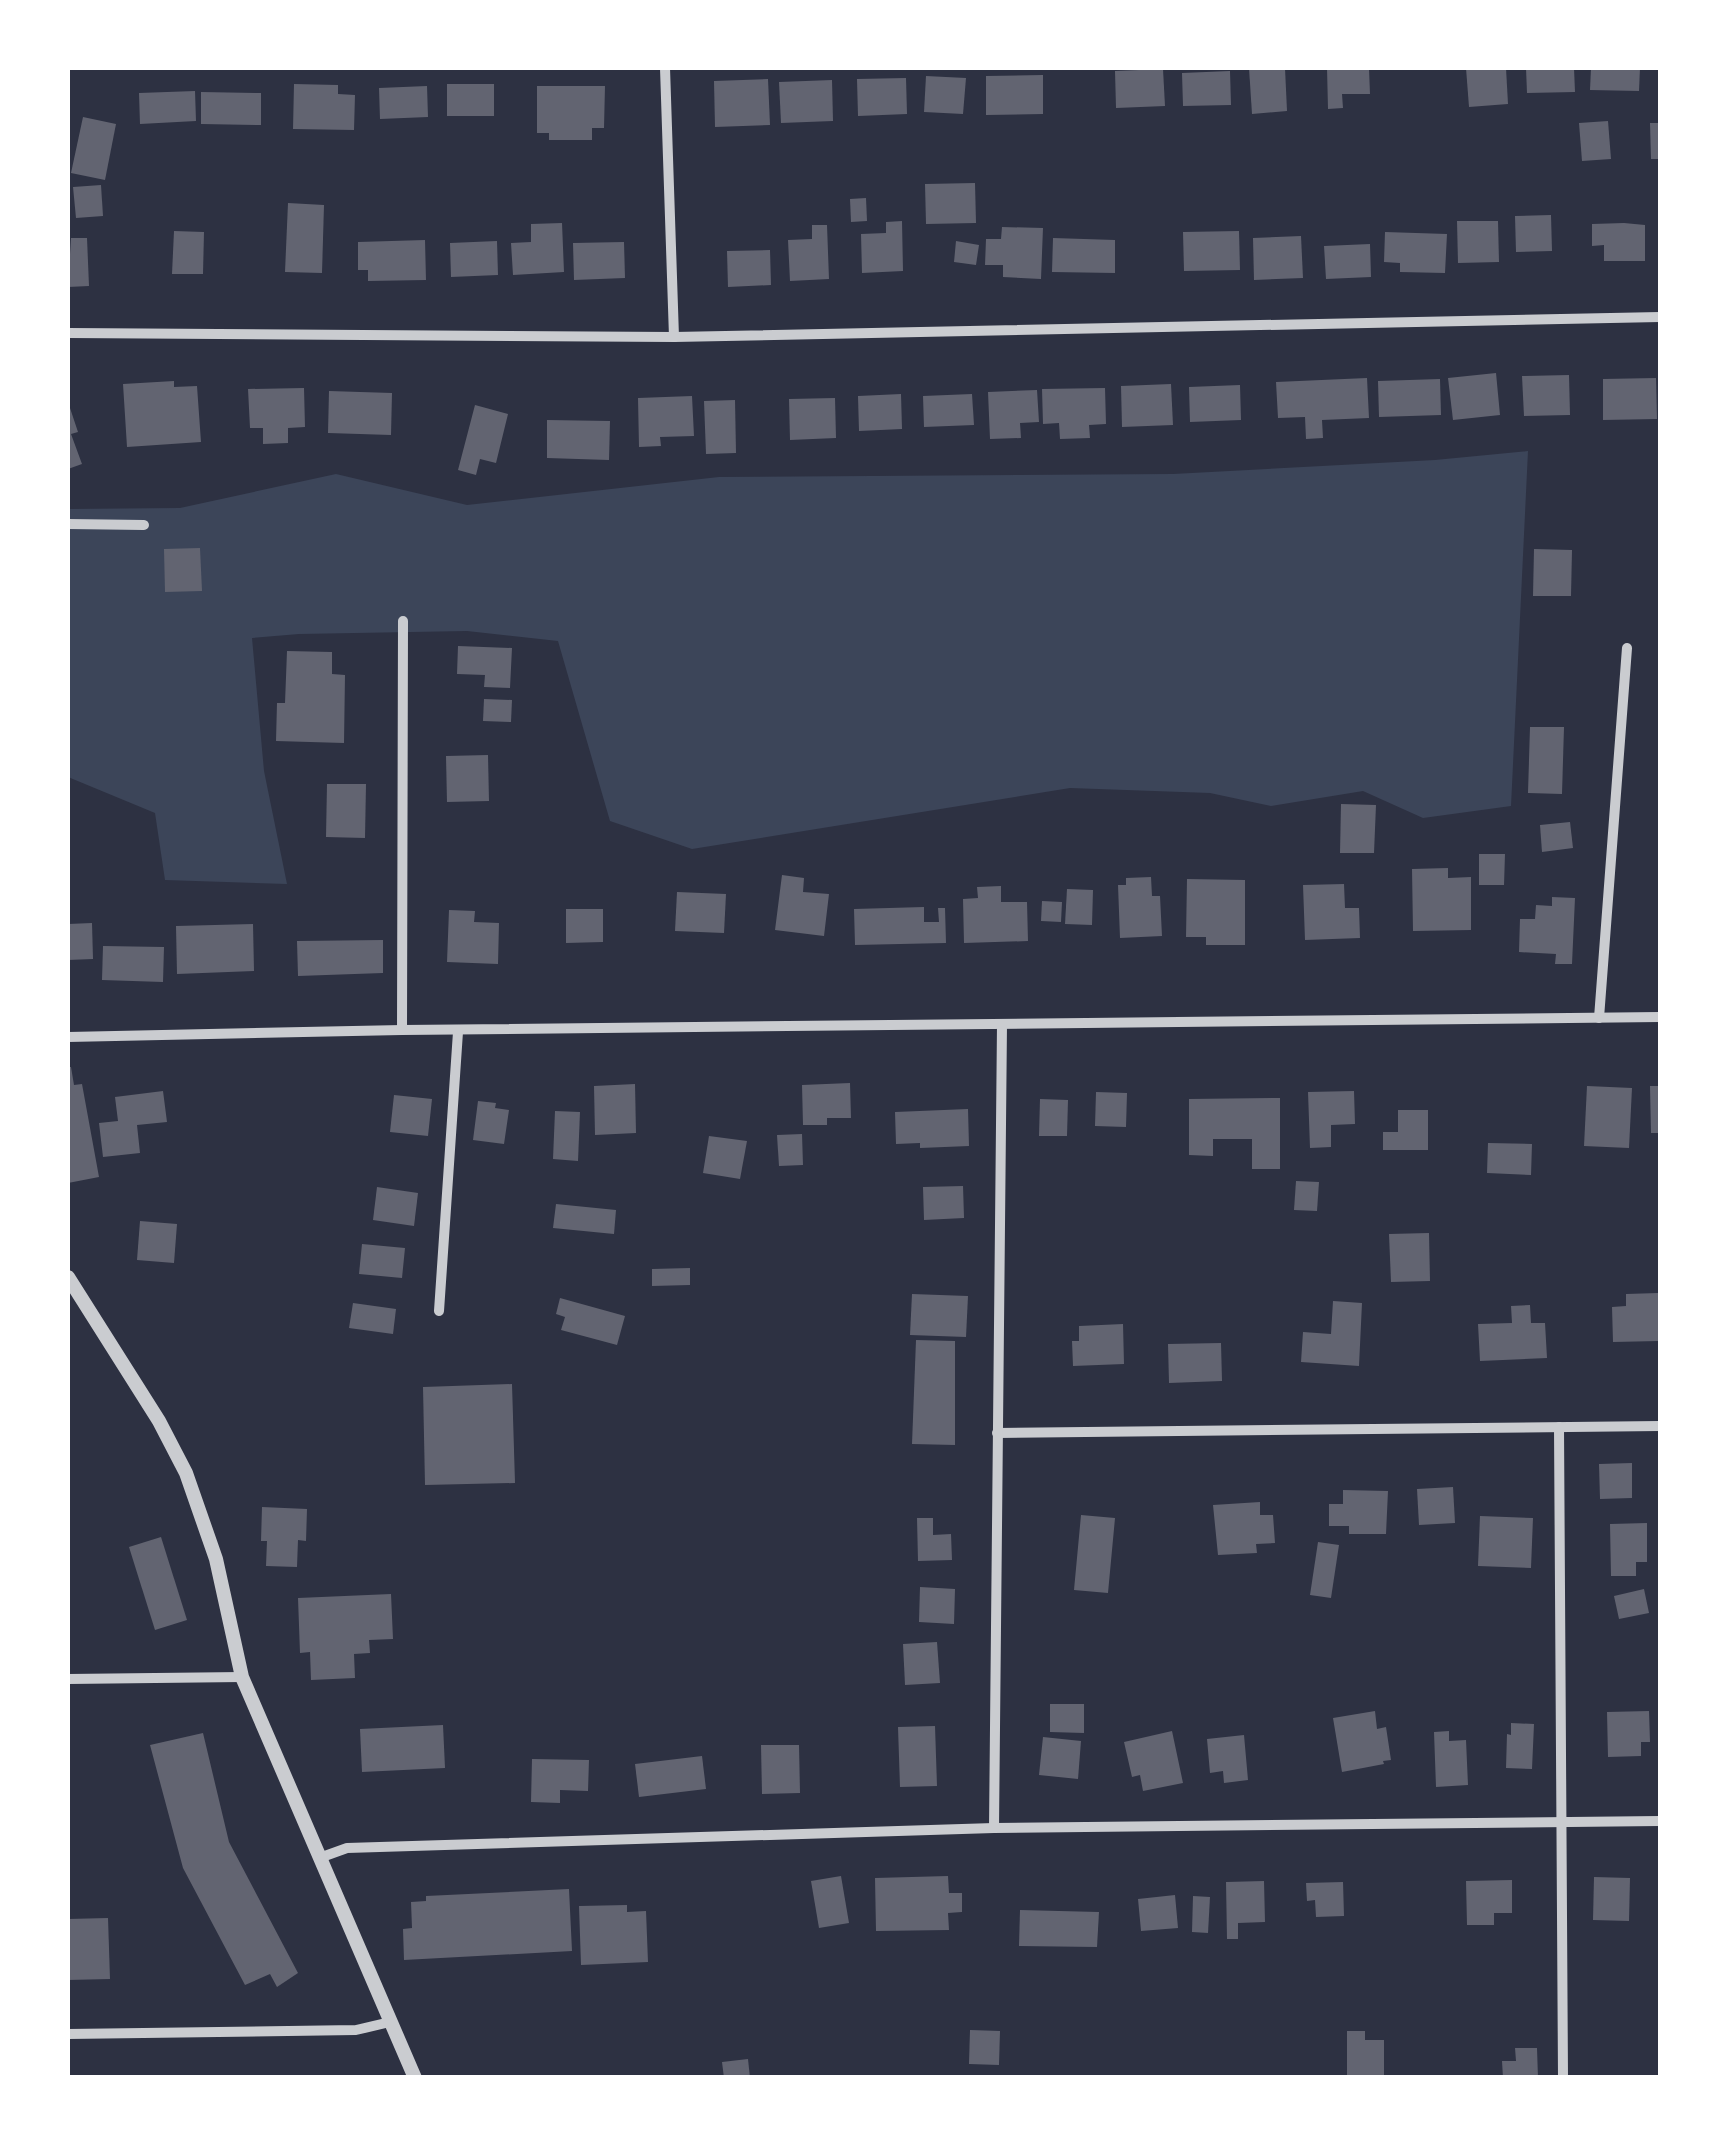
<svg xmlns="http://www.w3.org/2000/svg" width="1728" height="2145" font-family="Arial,sans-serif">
<rect width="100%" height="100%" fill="#2d3142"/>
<path fill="#3c4559" d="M1528,451L1511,806L1423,818L1363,791L1271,806L1210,793L1070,788L692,849L610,821L558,641L467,631L299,634L252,638L264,771L287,884L165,880L155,813L68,777V509L180,508L336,474L467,505L719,477L1173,474L1435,460Z"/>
<g fill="#626471">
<path d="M1249,68H1285L1287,111L1252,114Z"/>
<path d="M1327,68H1369L1370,94H1342L1343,108L1328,109Z"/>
<path d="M1466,68H1506L1508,104L1469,107Z"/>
<path d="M1526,68H1574L1575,92L1527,93Z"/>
<path d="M1591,68H1640L1639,91L1590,90Z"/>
<path d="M1163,69L1165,106L1116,108L1115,71Z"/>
<path d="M1230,71L1231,105L1183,106L1182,73Z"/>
<path d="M1043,75V114L986,115V76Z"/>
<path d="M926,76L966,78L963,114L924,112Z"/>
<path d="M906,78L907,114L858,116L857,79Z"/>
<path d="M768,79L770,125L715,127L714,81Z"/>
<path d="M832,80L833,121L781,123L779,82Z"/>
<path d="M294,84L338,85V94L355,95L354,130L293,129Z"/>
<rect x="447" y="84" width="47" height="32"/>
<path d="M427,86L428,117L380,119L379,88Z"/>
<path d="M537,86H605L604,128H592V140H549V133H537Z"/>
<path d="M195,91L196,121L140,124L139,93Z"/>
<path d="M201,92L261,93V125L201,124Z"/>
<path d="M83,117L116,124L105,180L71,173Z"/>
<path d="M1608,121L1611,159L1582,161L1579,123Z"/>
<path d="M1650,123H1660V159H1651Z"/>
<path d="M975,183L976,223L926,224L925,184Z"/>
<path d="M101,185L103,216L76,218L73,187Z"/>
<path d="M866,198L867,221L851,222L850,199Z"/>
<path d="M288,203L324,205L322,273L285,272Z"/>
<path d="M1551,215L1552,251L1516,252L1515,216Z"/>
<path d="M902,221L903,271L862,273L861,234L886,233V222Z"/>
<path d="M1457,221H1498L1499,262L1458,263Z"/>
<path d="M562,223L564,272L513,275L511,243L531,242V224Z"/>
<path d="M1624,223L1645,225V261H1604V245L1592,246V224Z"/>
<path d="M812,225H827L829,279L790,281L788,240L812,239Z"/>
<path d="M1002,227L1043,228L1041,279L1003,277V265H985L986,239H1001Z"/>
<path d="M174,231L204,232L203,274H172Z"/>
<path d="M1239,231L1240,270L1184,271L1183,232Z"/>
<path d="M1385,232L1447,234L1445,273L1400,272V263L1384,262Z"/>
<path d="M1301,236L1303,278L1254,280L1253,238Z"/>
<path d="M71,238H87L89,286L68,287Z"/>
<path d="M1053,238L1115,240V273L1052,272Z"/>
<path d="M425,240L426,280L368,281V270H358V242Z"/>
<path d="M497,241L498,275L451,277L450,243Z"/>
<path d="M956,241L979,245L976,265L954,262Z"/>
<path d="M624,242L625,278L574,280L573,243Z"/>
<path d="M1370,244L1371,277L1326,279L1324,246Z"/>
<path d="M770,250L771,285L728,287L727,251Z"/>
<path d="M1496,373L1500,415L1453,420L1448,378Z"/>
<path d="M1569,375L1570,415L1524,416L1522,376Z"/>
<path d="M1367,378L1369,418L1322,420L1323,438L1306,439L1305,417L1278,418L1276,382Z"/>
<path d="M1656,378L1657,419L1603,420V379Z"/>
<path d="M1440,379L1441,415L1379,417L1378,381Z"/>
<path d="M174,381V387L197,386L201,442L127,447L123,384Z"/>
<path d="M1171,384L1173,425L1122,427L1121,386Z"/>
<path d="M1240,385L1241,420L1190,422L1189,387Z"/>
<path d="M304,388L305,427L288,428V443L263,444V428H250L248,389Z"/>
<path d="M1105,388L1106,424L1089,425L1090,438L1060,439L1059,423L1043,424L1042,389Z"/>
<path d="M1037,390L1039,422L1020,423L1021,438L990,439L988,392Z"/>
<path d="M329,391L392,393L391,435L328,433Z"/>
<path d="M901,394L902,429L859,431L858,396Z"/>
<path d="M972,394L974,425L924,427L923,396Z"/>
<path d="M692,396L694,436L660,437L661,446L639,447L638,398Z"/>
<path d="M835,398L836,438L790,440L789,399Z"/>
<path d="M735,400L736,453L706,454L704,401Z"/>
<path d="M68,402L78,432L71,434L82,464L68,469Z"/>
<path d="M475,405L508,414L496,463L480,459L476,475L458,470Z"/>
<path d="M547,420L610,421L609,460L547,458Z"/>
<path d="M200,548L202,591L165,592L164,549Z"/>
<path d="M1534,549L1572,550L1571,596H1533Z"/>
<path d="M458,646L512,648L510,688L484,687L485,675L457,674Z"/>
<path d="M287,651L332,652V674L345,675L344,743L276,741L277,703H285Z"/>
<path d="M484,699L512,700L511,722L483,721Z"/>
<path d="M1530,727H1564L1562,794L1528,793Z"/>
<path d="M488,755L489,801L447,802L446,756Z"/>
<path d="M327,784H366L365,838L326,837Z"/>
<path d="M1341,804L1376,805L1374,853H1340Z"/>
<path d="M1570,822L1573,848L1542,852L1540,825Z"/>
<path d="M1479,854H1505L1504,885H1479Z"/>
<path d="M1448,868V878L1471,877V930L1413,931L1412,869Z"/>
<path d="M782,875L804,878L803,892L829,894L824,936L775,930Z"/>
<path d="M1151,877L1152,896H1160L1162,936L1120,938L1118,885H1126V878Z"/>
<path d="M1187,879L1245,880V945H1206V937H1186Z"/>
<path d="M1344,884L1345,908H1359L1360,938L1305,940L1303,885Z"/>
<path d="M1001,886V902H1027L1028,941L964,943L963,899L978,898L977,887Z"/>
<path d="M1067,889L1093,890L1092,925L1065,924Z"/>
<path d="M677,892L726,894L724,933L675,931Z"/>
<path d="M1552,897L1575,898L1572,964H1555L1556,954L1519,952L1520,919H1535L1536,905L1552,906Z"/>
<path d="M1042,901L1062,902L1061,922L1041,921Z"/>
<path d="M924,907V922H939L938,908H945L946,943L855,945L854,909Z"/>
<path d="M566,909H603V942L566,943Z"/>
<path d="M449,910L475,911L474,922L499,923L498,964L447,962Z"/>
<path d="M92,923L93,959L68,960V924Z"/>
<path d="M253,924L254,971L177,974L176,926Z"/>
<path d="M383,940V973L298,976L297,941Z"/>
<path d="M103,946L164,947L163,982L102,980Z"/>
<path d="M68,1067H71L74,1085L82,1084L99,1177L68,1183Z"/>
<path d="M850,1083L851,1118H827V1125H803L802,1085Z"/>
<path d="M635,1084L636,1133L595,1135L594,1086Z"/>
<path d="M1587,1086L1632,1088L1629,1148L1584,1146Z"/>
<path d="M1650,1086H1660V1133H1651Z"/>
<path d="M163,1091L167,1122L137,1125L140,1153L103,1157L99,1123L118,1121L115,1097Z"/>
<path d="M1354,1091L1355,1124L1331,1125V1147L1310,1148L1308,1092Z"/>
<path d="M1096,1092L1127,1093L1126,1127L1095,1126Z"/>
<path d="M394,1095L432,1099L428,1136L390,1132Z"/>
<path d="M1280,1098V1169H1252V1139H1213V1156L1189,1155V1099Z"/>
<path d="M1040,1099L1068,1100L1067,1136H1039Z"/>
<path d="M478,1101L496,1103L495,1108L509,1110L504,1144L473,1140Z"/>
<path d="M968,1109L969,1146L920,1148V1143L896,1144L895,1112Z"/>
<path d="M1398,1110H1428V1150H1383V1132H1398Z"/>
<path d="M555,1111L580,1112L578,1161L553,1159Z"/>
<path d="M802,1134L803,1165L779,1166L777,1135Z"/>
<path d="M709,1136L747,1141L740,1179L703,1173Z"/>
<path d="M1488,1143L1532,1144L1531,1175L1487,1173Z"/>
<path d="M1296,1181L1319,1182L1317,1211L1294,1210Z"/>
<path d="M963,1186L964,1218L924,1220L923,1187Z"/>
<path d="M377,1187L418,1193L414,1226L373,1220Z"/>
<path d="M556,1204L616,1210L614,1234L553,1228Z"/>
<path d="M140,1221L177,1224L174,1263L137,1260Z"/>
<path d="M1429,1233L1430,1281L1391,1282L1389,1234Z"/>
<path d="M362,1244L405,1248L402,1278L359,1274Z"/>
<path d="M690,1268V1285L652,1286V1269Z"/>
<path d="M1658,1293L1659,1341L1613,1342L1612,1307L1626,1306V1294Z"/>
<path d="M912,1294L968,1296L966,1337L910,1335Z"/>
<path d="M560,1298L625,1316L617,1345L561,1330L565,1317L556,1314Z"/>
<path d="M1333,1301L1362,1303L1359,1366L1301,1362L1303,1332L1331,1334Z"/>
<path d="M353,1303L396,1309L393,1334L349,1328Z"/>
<path d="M1530,1305L1531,1323H1545L1547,1358L1480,1361L1478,1324L1512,1323L1511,1306Z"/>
<path d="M1123,1324L1124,1364L1073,1366L1072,1341H1079V1326Z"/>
<path d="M916,1340L955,1341V1445L912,1444Z"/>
<path d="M1221,1343L1222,1381L1169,1383L1168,1344Z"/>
<path d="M512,1384L515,1483L425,1485L423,1387Z"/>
<path d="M1632,1463V1498L1600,1499L1599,1464Z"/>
<path d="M1453,1487L1455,1523L1419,1525L1417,1489Z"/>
<path d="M1343,1490L1388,1491L1386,1534H1349V1526H1329V1504H1343Z"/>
<path d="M1260,1502V1515H1273L1275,1543L1256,1544L1257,1553L1218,1555L1213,1505Z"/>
<path d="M262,1507L307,1509L306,1541L298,1540L297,1567L266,1566L267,1541H261Z"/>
<path d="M1081,1515L1115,1518L1108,1593L1074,1590Z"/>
<path d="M1480,1516L1533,1518L1531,1568L1478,1566Z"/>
<path d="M917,1518H933V1535L951,1534L952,1560L918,1561Z"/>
<path d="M1647,1523V1562H1636V1576H1611L1610,1524Z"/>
<path d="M161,1537L187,1620L155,1630L129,1547Z"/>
<path d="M1318,1542L1339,1545L1331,1598L1310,1595Z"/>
<path d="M920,1587L955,1589L954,1624L919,1622Z"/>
<path d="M1644,1589L1649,1613L1619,1619L1614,1596Z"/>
<path d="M391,1594L393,1639L369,1640L370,1653L354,1654L355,1678L311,1680L310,1652L300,1653L298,1598Z"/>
<path d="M937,1642L940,1683L905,1685L903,1644Z"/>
<path d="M1050,1704H1084V1733L1050,1732Z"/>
<path d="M1375,1711L1377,1729L1386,1727L1391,1760L1383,1761L1384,1764L1342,1772L1333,1718Z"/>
<path d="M1649,1711L1650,1742H1641V1756L1608,1757L1607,1712Z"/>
<path d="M1511,1723L1534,1724L1532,1769L1506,1768L1507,1734L1511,1735Z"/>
<path d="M443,1725L445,1768L362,1772L360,1729Z"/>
<path d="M935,1726L937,1786L900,1787L898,1727Z"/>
<path d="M1172,1731L1183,1783L1143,1791L1140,1775L1132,1777L1124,1742Z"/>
<path d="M1449,1731V1741L1466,1740L1468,1785L1436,1787L1434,1732Z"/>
<path d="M203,1733L229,1842L298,1973L277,1987L270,1974L245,1985L183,1868L150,1745Z"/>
<path d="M1244,1735L1248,1780L1224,1783L1223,1771L1210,1773L1207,1739Z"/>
<path d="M1043,1737L1081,1741L1078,1779L1039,1775Z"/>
<path d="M761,1745H799L800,1793L762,1794Z"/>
<path d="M702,1756L706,1789L639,1797L635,1764Z"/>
<path d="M532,1759L589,1760L588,1791L560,1790V1803L531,1802Z"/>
<path d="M841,1876L849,1923L819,1928L811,1881Z"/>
<path d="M948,1876L949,1893H962V1912L948,1913L949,1930L876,1931L875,1878Z"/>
<path d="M1594,1877L1630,1878L1629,1921L1593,1920Z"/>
<path d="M1512,1880V1913H1494V1925H1467L1466,1881Z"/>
<path d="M1264,1881L1265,1922L1238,1923V1939H1227L1226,1882Z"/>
<path d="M1343,1882L1344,1916L1316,1917L1315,1900L1307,1901L1306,1883Z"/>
<path d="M569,1889L572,1951L404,1960L403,1929L412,1928L411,1902L426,1901V1896Z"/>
<path d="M1175,1895L1178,1928L1141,1931L1138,1899Z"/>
<path d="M1193,1896L1210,1897L1208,1933L1192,1932Z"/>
<path d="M627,1905V1912L646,1911L648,1962L581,1965L579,1906Z"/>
<path d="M1020,1910L1099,1912L1097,1947L1019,1946Z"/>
<path d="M108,1918L110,1979L68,1980V1919Z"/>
<path d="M970,2030L1000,2031L999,2065L969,2064Z"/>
<path d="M1347,2031H1365V2040H1384V2078H1347Z"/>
<path d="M1515,2048H1537L1538,2078H1503L1502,2061H1516Z"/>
<path d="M748,2059L750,2078H724L722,2062Z"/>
</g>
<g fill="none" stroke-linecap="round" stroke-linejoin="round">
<g stroke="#caccd0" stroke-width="10">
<path d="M665,68L674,337"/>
<path d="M68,333L674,337L1660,317"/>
<path d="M68,524L144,525"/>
<path d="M1599,1018L1627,648"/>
<path d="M402,1030L403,621"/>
<path d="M68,1037L402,1030L1660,1017"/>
<path d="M439,1311L458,1032"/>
<path d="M1559,1427L1563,2078"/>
<path d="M997,1433L1660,1426"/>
<path d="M68,1679L242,1677"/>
<path d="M994,1828L1002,1024"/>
<path d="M322,1857L347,1848L994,1828L1660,1821"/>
<path d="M68,2034L356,2030L390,2022"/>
</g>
<path stroke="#caccd0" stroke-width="14" d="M68,1277L159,1421L186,1473L216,1559L242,1677L415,2078"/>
</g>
<rect width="1728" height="2145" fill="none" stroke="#ffffff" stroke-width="140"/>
</svg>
